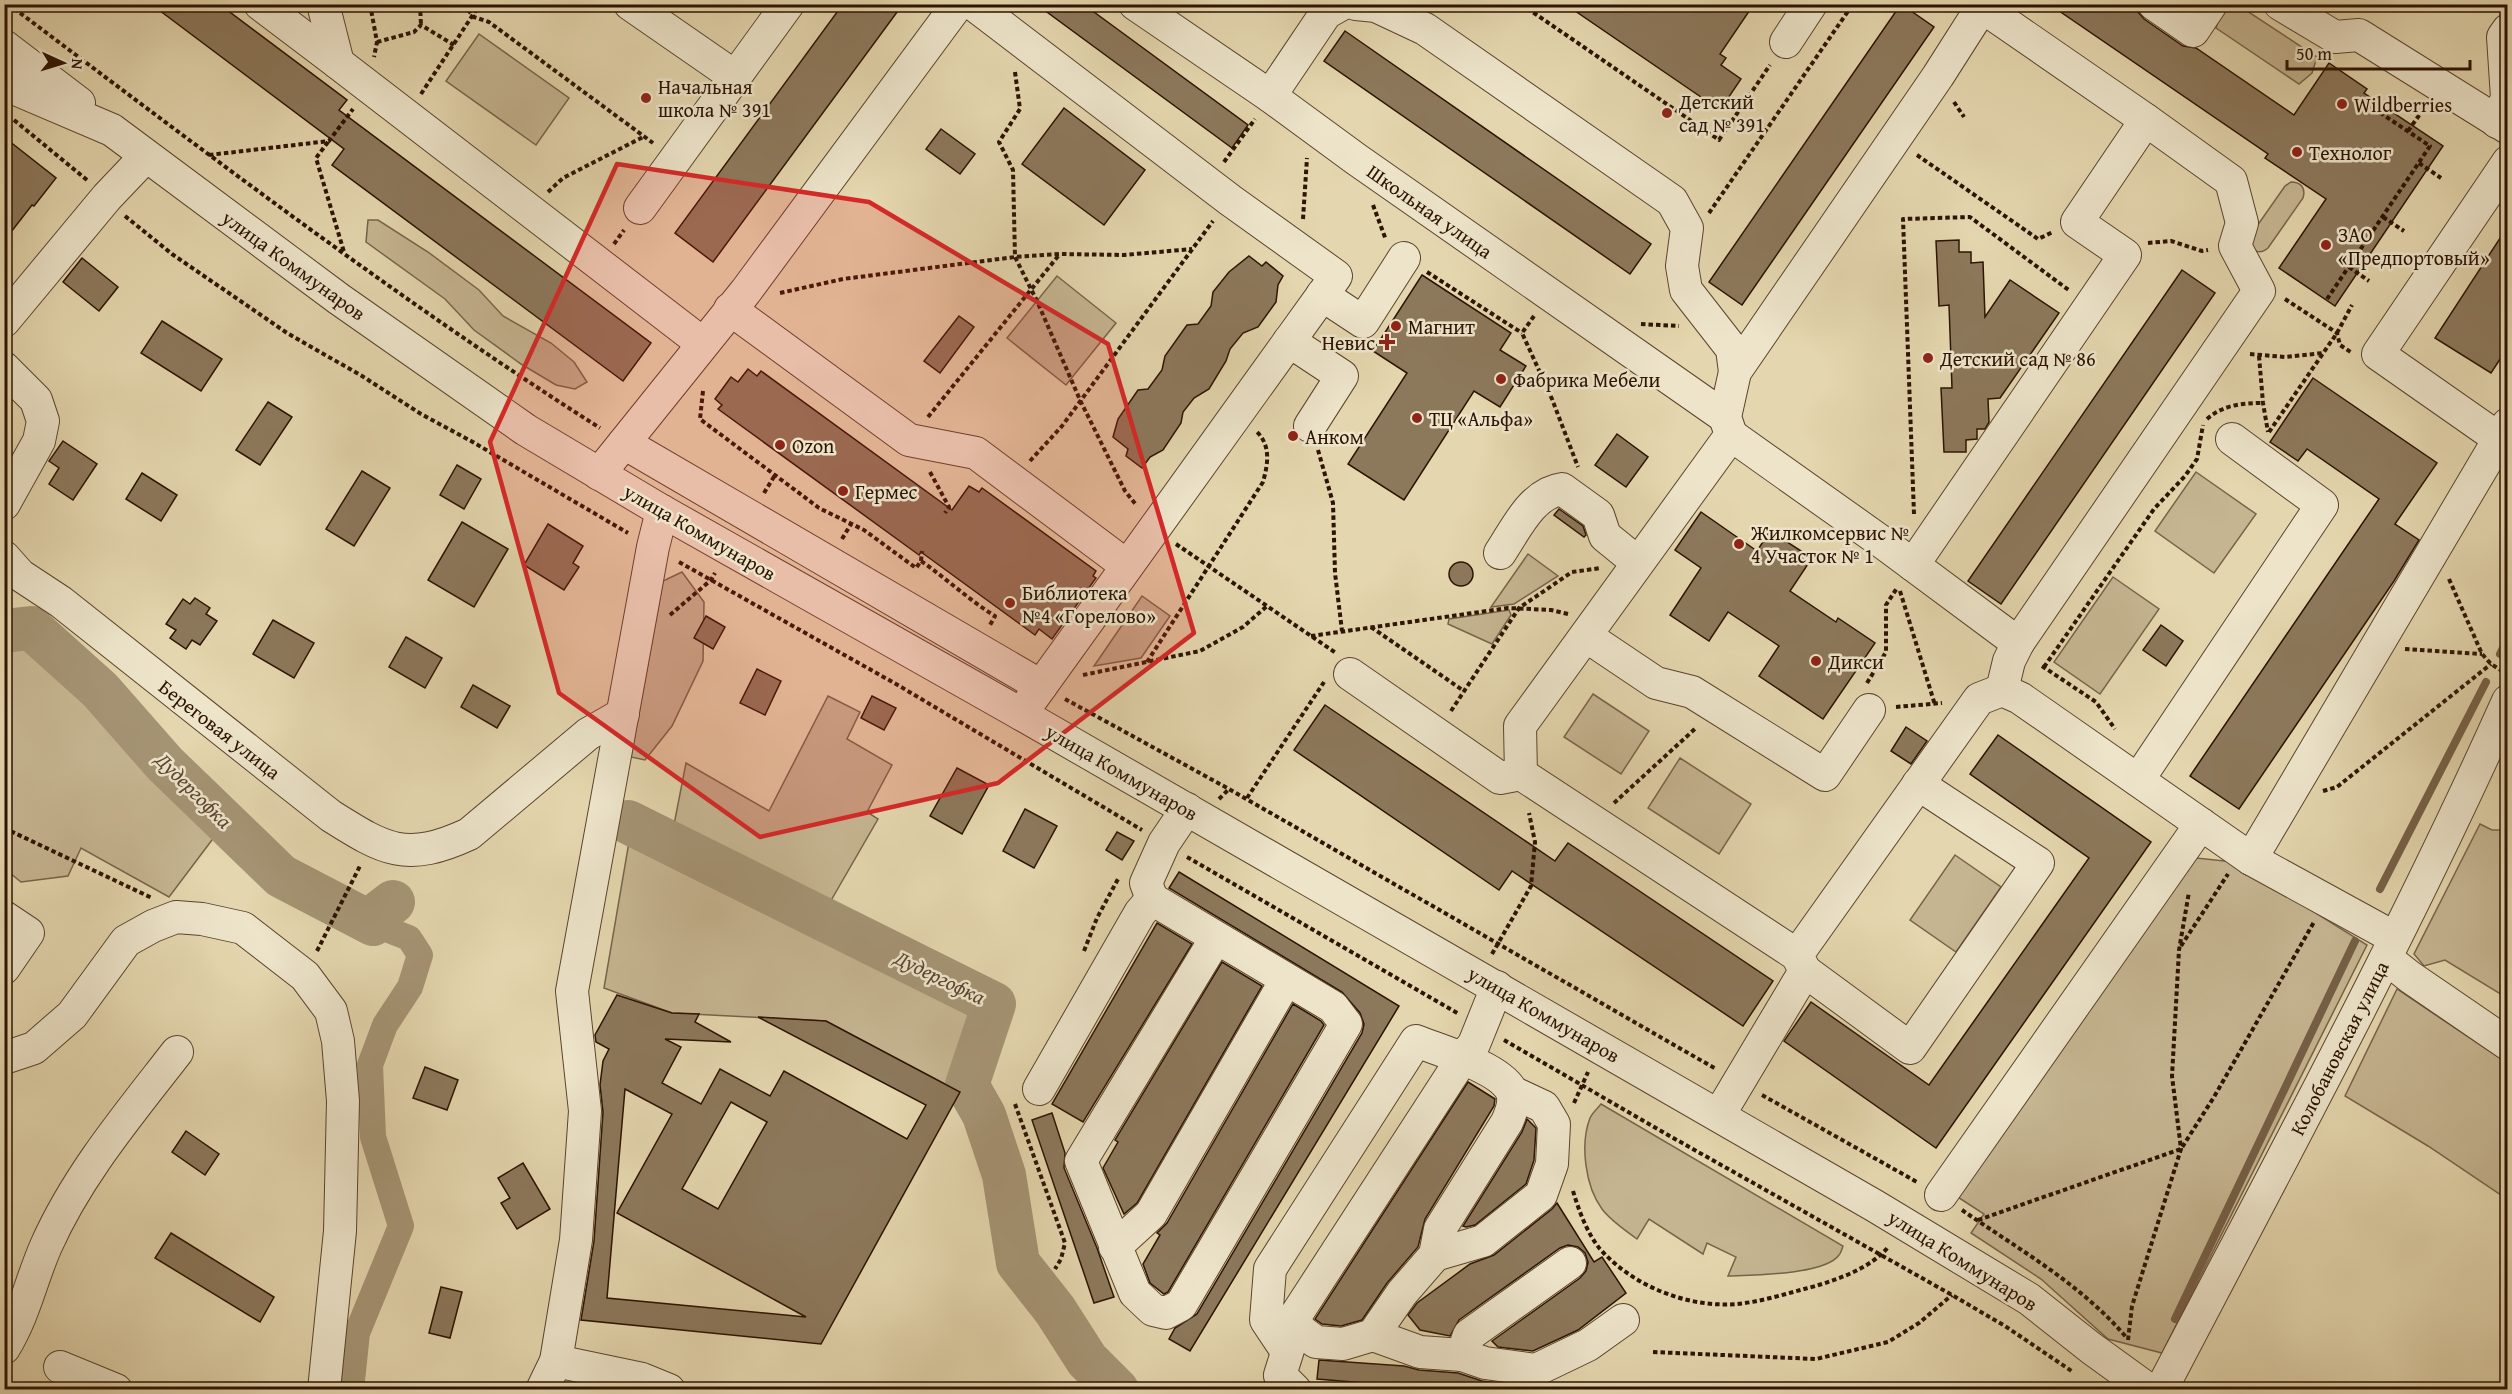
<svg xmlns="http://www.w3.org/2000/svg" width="2512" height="1394" font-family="'Gentium Book Plus',serif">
<rect width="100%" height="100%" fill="#e4d6ae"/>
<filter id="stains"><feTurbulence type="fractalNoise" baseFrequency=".00333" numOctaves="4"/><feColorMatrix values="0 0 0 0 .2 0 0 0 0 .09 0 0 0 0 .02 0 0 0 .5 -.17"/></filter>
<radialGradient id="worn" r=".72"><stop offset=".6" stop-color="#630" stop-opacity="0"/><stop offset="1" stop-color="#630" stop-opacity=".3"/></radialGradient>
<g fill="#c5b591" stroke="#78644a" stroke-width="1.5">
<path d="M2231,5H2238L2317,57L2312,73L2299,84L2216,28L2221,12Z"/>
<path d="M479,34L569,98L536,145L446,81Z"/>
<path d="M2291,182C2301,182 2306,188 2303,198L2268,248C2262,253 2258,253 2251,248L2250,236L2285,186Z"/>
<path d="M368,220H378L428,252L479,290L503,316L551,343L574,362L587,382L575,389L556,385L521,364L474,330L445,299L366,242Z"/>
<path d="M1057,276L1116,323L1066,385L1007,338Z"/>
<path d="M2196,472L2256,514L2214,573L2155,531Z"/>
<path d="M1528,554L1558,576L1514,604L1491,607Z"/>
<path d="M682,572L704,602L703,661L672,726L645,760L631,757L663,581Z"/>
<path d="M2113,577L2159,609L2100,694L2054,662Z"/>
<path d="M1142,596L1170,616L1141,658L1094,666Z"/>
<path d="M1509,610L1511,615L1492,644L1448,624L1449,619Z"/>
<path d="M25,645C75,657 98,708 131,742C160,772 191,800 221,828L169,897L81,848L68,876L21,882L5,869V653L13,646Z"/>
<path d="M1593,694L1649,731L1621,774L1564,737Z"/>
<path d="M828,696L860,712L847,739L892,765L867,812L878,819L822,916L671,840L686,763L769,811Z"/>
<path d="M1680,758L1751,804L1719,854L1648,808Z"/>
<path d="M2480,824L2492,830H2504L2507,824V998L2445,960L2424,966L2414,954Z"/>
<path d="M630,836L986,1011L960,1092L826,1021L672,1013L604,988Z"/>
<path d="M1955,855L2001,887L1956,952L1910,920Z"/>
<path d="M2196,858L2234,862L2367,945L2162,1353L2108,1339L2041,1279L1971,1233L1984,1214L1953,1194Z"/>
<path d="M2397,989L2507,1063V1199L2428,1146L2345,1096Z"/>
<path d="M1601,1104L1843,1246C1842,1249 1841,1253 1839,1255C1825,1275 1752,1275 1728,1276L1736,1257L1707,1243L1703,1254L1649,1219L1637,1239C1625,1230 1611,1221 1602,1209C1585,1186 1580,1144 1590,1118C1592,1113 1598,1108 1601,1104Z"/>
</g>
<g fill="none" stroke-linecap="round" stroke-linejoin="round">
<g stroke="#756046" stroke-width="8">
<path d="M2500,654L2508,638"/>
<path d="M2380,889L2486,682"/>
<path d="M2175,1319L2355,941"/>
</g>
<path stroke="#a59474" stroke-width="26" d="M351,1390L357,1333L401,1226L373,1137L370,1065L385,1025L410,987L420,955L409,938L373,924"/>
<g stroke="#a59474" stroke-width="44">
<path d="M4,631L31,628L100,690L165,764L281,876L373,924L380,912L393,902"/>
<path d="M628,822L994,1004L967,1085L984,1115L1004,1175L1018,1263L1055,1310L1087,1360L1117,1390"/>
</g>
</g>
<g fill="#8c785b" stroke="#2c1302" stroke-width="1.5" fill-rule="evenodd">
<path d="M151,4H219L347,100L339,110L651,343L623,381L332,165L344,149Z"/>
<path d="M843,4H903L713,262L675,233Z"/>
<path d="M1036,4H1083L1248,125L1232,148Z"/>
<path d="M1565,4H1754L1720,54L1726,58L1721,65L1741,79L1720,110Z"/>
<path d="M1901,4L1934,27L1742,305L1709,282Z"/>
<path d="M2049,4H2131L2144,19L2183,46L2196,48L2294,115L2329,63L2367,89L2364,93L2443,146L2335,306L2279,268L2326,199L2265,158L2268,154Z"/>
<path d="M1345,31L1651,244L1630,274L1324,61Z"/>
<path d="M1064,108L1145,170L1104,225L1022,164Z"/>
<path d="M941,129L975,154L960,174L926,149Z"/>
<path d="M4,137L56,178L34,206L32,205L4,241Z"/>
<path d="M2508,226V347L2491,373L2435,338Z"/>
<path d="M1959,240V252H1971V263L1983,262L1985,317L2010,280L2059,313L2000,398L1988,399L1989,422L1985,429H1977V439L1966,440V452H1944L1941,388H1952L1949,305L1939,306L1936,241Z"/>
<path d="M1249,256L1262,266L1266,262L1283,276L1278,285L1276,302L1258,327L1243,333L1230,349L1226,361L1209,389L1194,398L1183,412L1181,423L1163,450L1150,457L1142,468L1126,456L1128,449L1113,437L1118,419L1138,390L1148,389L1162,370L1165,356L1187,325L1198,324L1211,306L1213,292L1229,272Z"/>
<path d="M82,258L118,287L99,311L63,282Z"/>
<path d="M2182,270L2215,293L2001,604L1968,581Z"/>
<path d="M1422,275L1511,333L1500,350L1526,366L1500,407L1474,391L1404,500L1348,464L1407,373L1373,351Z"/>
<path d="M959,316L974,327L940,373L924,361Z"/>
<path d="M162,321L222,359L201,391L141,353Z"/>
<path d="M748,369L757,376L761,371L952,510L969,486L979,492L982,488L1096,571L1093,576L1096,578L1052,639L1039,629L1035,635L921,552L919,555L718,409L722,405L715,399L731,377L738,382Z"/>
<path d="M2313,378L2437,463L2395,524L2419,540L2394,581L2239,809L2190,776L2379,499L2307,449L2298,461L2270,442Z"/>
<path d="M268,402L292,417L260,465L236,450Z"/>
<path d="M1617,434L1648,457L1626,487L1595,465Z"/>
<path d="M63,441L97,464L73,500L49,484L59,468L49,461Z"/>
<path d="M457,465L481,479L464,509L440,495Z"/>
<path d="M362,471L390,488L354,546L326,529Z"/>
<path d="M142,473L177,495L161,521L126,499Z"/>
<path d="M1559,509L1583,526L1586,535L1584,537L1554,515Z"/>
<path d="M1701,512L1757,551L1770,531L1812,558L1790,591L1836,622L1838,618L1875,643L1823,719L1759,676L1779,646L1728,612L1709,641L1670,615L1701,568L1675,550Z"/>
<path d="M462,522L508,549L474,607L428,580Z"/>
<path d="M548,524L583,546L573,563L579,567L564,590L524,565Z"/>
<circle cx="1461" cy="574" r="12"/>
<path d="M195,598L210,608L206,614L217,621L200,645L192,640L186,649L170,638L176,630L166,624L183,599L190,604Z"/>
<path d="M706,616L725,627L713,649L694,638Z"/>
<path d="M273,620L314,643L294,678L253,654Z"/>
<path d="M2161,625L2183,641L2166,666L2143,650Z"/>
<path d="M406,637L442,658L425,688L389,667Z"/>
<path d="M757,669L781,681L765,715L740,703Z"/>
<path d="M473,685L510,706L497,728L461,707Z"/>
<path d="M872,696L896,708L884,730L861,718Z"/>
<path d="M1325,705L1555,861L1568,843L1773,981L1743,1026L1512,871L1499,890L1294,750Z"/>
<path d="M1906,727L1927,741L1911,764L1891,751Z"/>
<path d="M1998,735L2151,842L1936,1148L1784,1041L1811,1002L1929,1085L2089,858L1970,774Z"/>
<path d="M957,768L989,785L962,834L930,816Z"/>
<path d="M1025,809L1057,826L1034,868L1003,851Z"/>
<path d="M1117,832L1134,841L1122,860L1106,850Z"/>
<path d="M1179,872L1399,1006L1190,1351L1169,1339L1175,1328L1197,1314L1362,1033L1364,1024L1360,1013L1342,992L1169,888Z"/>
<path d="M1157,923L1192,944L1083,1122L1052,1104Z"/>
<path d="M1222,962L1262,986L1137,1203L1124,1214L1103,1168L1118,1142L1115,1140Z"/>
<path d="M617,995L672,1013L699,1014L695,1022L731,1042L665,1039L681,1047L662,1083L701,1104L720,1069L770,1096L784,1071L907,1139L926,1105L758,1017L826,1021L960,1092L821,1344L581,1320L594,1241L603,1112L600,1085L603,1061L609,1049L596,1042L595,1035ZM625,1089L672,1114L617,1213L806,1317L607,1298ZM731,1102L767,1122L718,1209L682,1189Z"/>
<path d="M1293,1004L1321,1021L1324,1025L1168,1292L1164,1294L1150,1283L1143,1264L1160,1235L1157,1233L1167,1223Z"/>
<path d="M425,1067L458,1080L447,1110L413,1098Z"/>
<path d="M1468,1082L1495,1099L1494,1106L1425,1219L1418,1247L1387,1283L1362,1320L1341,1326L1322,1324L1315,1319Z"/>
<path d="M1052,1113L1065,1153L1064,1168L1097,1248L1114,1297L1094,1303L1032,1120Z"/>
<path d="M1527,1119L1536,1128L1534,1160L1526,1184L1475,1225L1466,1227L1463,1226L1522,1132Z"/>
<path d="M186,1131L219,1154L205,1175L172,1152Z"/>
<path d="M523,1163L550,1209L517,1229L501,1203L510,1198L498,1178Z"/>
<path d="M1557,1203L1594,1262L1602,1257L1626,1293L1578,1330L1533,1351L1498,1347L1492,1341L1580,1278L1586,1271L1588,1262L1585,1253L1578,1247L1568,1245L1560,1248L1459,1320L1450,1336L1420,1330L1408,1315L1417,1303L1470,1264L1494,1255L1552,1209Z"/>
<path d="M171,1233L274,1297L260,1322L155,1258Z"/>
<path d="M441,1287L462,1292L450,1338L429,1333Z"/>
<path d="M1319,1360L1404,1366L1419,1370L1458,1373L1482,1381L1513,1385V1389H1437L1317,1379Z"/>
</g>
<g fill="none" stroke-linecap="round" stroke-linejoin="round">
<g stroke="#5a442d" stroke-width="34">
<g id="minor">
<path d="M260,4L338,63"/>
<path d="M323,4L338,63L702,343"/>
<path d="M630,4L734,76"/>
<path d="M973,4L1230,200L1336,276L1021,714"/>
<path d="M1135,4L1270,96L1356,159L1725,417"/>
<path d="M1356,4L1376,6L1425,29L1672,201L1687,228L1682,266L1686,290L1732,349L1735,372"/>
<path d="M1978,4L2146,120L2231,181L2242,223L2235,246L2259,291L2018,643L2009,661L2002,690"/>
<path d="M2154,4L2193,31L2211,4"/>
<path d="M2280,4L2335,37L2359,35L2508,128"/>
<path d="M1786,42L1811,4"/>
<path d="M4,46L79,103"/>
<path d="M4,84L112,130L339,299L526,430L662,511L1021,714L1875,1206L2029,1299L2091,1348L2149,1390"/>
<path d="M1270,96L1326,13L1342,4"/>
<path d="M2497,122L2507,98L2503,37L2508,30"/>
<path d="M2508,162L2378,354L2508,445"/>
<path d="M640,208L788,4"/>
<path d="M1322,295L1363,322L1404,258"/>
<path d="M730,309L909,440L976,453L1127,566"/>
<path d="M4,321L107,197L146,156"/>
<path d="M1289,341L1342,376L1310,426"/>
<path d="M4,368L36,400L43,421L39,441L4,504"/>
<path d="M1731,435L1886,545L2018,643"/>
<path d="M624,443L1041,686"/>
<path d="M599,474L746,291L958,4"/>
<path d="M662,511L653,547L572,991L585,1111L576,1240L556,1361L642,1379L669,1390"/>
<path d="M1500,553C1516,529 1532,493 1562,489L1598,515L1605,536L1637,562"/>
<path d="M4,557L20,575L61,602L331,816C385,850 406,863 469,834L588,734L623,714"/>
<path d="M1913,565L2125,255L2077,222L2146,120"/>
<path d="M1586,636L1656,683L1692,692L1825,775L1869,710"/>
<path d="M1350,674L1500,778L1521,774"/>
<path d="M2138,780L2322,505L2232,439"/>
<path d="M1187,809L1164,843L1146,883L1152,899L1333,1007L1346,1024L1181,1305L1166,1313L1153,1310L1135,1293L1081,1161L1216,938"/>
<path d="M2251,859L2508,424"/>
<path d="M4,917L28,933L4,968"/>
<path d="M1797,955L1521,774L1520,726L1731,435L1725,417L1735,372L1938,76L1982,7"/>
<path d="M2386,958L2410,977L2508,1044"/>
<path d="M1805,971L1910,1048L2038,863L1918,784"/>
<path d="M4,1058L34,1048L72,1015L126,941L153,926L176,917L202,919L243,928L305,976L331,1011L338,1041L343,1101L340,1231L324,1390"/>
<path d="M1039,1089L1140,913L1152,899"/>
<path d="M1719,1115L1805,971L1797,955L1979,699L2002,690L2020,698L2251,859L2395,938"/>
<path d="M1941,1195L2201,824"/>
<path d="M1115,1247L1151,1214L1286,980"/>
<path d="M1435,1255L1483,1241L1541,1195L1552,1164L1554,1124L1544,1107L1512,1092"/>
<path d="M1294,1331L1280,1375L1295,1390"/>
<path d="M1373,1335L1420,1352L1462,1355L1469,1335L1570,1263"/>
<path d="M4,1348C24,1316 31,1280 46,1246C78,1174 129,1114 177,1052"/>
<path d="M1286,1350L1266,1320L1270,1269L1416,1041C1441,1051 1498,1067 1511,1090C1516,1100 1511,1113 1507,1122L1440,1229L1435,1255L1402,1293L1373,1335L1343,1344L1316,1342L1301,1331L1297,1324L1296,1315L1462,1059L1474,1044L1497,987"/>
<path d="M1462,1355L1485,1363L1536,1370L1588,1345L1623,1320"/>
<path d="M60,1367L116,1390"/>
<path d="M542,1390L556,1361"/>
<path d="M2161,1390C2280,1162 2403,936 2508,701"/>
</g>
</g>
<g stroke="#2c1302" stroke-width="4" stroke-dasharray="4.5 3" stroke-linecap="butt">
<path d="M8,4C203,150 395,298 600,428"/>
<path d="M370,4L377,42L374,57"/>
<path d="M420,4L421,25"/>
<path d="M463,4L474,17L489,22L653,143"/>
<path d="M1521,4L1719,140L1770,65"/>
<path d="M377,42L414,32L421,25L454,45"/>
<path d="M1015,72L1020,109L999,142L1013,170L1015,257L1037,301L1080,400L1125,491L1137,506"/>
<path d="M421,94L480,4"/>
<path d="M1954,102L1964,117"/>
<path d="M14,120L87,180"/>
<path d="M2408,131L2425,107"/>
<path d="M328,142L316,158L344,252"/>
<path d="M209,155L329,141L353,109"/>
<path d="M1917,155L2038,239L2053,232"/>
<path d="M1224,162L1255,119"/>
<path d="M2419,163L2441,178"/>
<path d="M548,192L563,178L645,136"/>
<path d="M1373,205L1386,240"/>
<path d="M1709,213L1853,4"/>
<path d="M125,216L172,254L287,333L362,376L421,414L471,441L628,533"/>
<path d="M2383,217L2404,231"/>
<path d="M1303,219L1307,158"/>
<path d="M2148,243L2171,241L2202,251L2208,250"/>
<path d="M614,244L624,230"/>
<path d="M2349,267L2369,281"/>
<path d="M1427,272L1522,333"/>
<path d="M780,293L843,279L1015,257L1060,254L1124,255L1192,249"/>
<path d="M2285,299L2337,333L2340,345L2352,353"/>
<path d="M2327,299L2430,146L2364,102"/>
<path d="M1534,316L1522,333L1552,399L1578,467"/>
<path d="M1641,324L1679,326"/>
<path d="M2250,354L2285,357L2323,353"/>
<path d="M2259,356L2263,403L2268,432"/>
<path d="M703,391L700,419L819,508L864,530L916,568L921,561C947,579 969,600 995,616L990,625"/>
<path d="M928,417L1059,255"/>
<path d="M2207,419C2223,405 2242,403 2263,403"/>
<path d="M2269,432L2337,333L2352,305"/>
<path d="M1318,450L1333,503L1335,573L1342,631"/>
<path d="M1030,461L1062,426L1213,221"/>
<path d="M930,472L949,507L945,513"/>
<path d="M764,493L775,475"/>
<path d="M1914,514L1903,219L1970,217L2070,291"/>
<path d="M842,539L851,524"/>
<path d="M1176,544L1336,653"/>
<path d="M921,561L922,551"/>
<path d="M679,562L896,684L1142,830"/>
<path d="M2449,579L2482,654L2491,664L2502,671"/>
<path d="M1900,591L1935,705"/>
<path d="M670,615L711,580L715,573"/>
<path d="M1371,627L1464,691"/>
<path d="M1311,636L1508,608L1551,610L1568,614"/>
<path d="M2405,649L2482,654"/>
<path d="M1147,662L1263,482C1268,464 1271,446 1257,432"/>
<path d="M2042,666L2096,702L2115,729"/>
<path d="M2044,667L2154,509L2185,476L2197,459L2203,425"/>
<path d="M1083,675L1200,651L1243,627L1267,606"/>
<path d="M1867,683L1886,652V605L1897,588"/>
<path d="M1065,699L1229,789L1716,1069"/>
<path d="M1896,707L1942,703"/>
<path d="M1451,711L1519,608L1572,572L1601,568"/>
<path d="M2323,791L2337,787L2491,664"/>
<path d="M1247,798L1324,682"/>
<path d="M1219,799L1229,789"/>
<path d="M1614,803L1697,727"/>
<path d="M4,828L152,898"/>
<path d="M1187,857L1459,1014"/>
<path d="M2181,946L2228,874"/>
<path d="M317,951L361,864"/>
<path d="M1084,951L1097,918L1118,879"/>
<path d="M1492,954L1531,886L1535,842L1529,813"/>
<path d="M1504,1040L1668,1135L1952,1295L2005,1326L2073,1372"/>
<path d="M1762,1095L1917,1182"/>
<path d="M1574,1103L1588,1072"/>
<path d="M1015,1104L1065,1243L1061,1259L1055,1269"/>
<path d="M1573,1191C1579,1211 1587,1233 1600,1249C1633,1286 1687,1308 1737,1304C1759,1302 1782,1295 1804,1289C1832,1282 1871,1269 1889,1246"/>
<path d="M1962,1210C2018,1249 2081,1284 2126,1337"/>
<path d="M1978,1220L2181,1149L2214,1097L2314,922"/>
<path d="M2128,1340L2132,1306L2181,1149L2172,1076L2179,950L2189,892"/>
<path d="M1653,1352L1816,1359L1888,1342L1919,1323L1952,1295"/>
</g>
<use href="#minor" stroke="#ede4ca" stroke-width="32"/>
</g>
<path fill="#d62828" fill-opacity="0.2" stroke="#d62828" stroke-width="4.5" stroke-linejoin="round" d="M617,164L869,202L1108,344L1194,633L998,783L760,837L559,693L490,442Z"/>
<g fill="#8f2418" stroke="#ede4ca" stroke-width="2">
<circle cx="646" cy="98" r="6"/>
<circle cx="2342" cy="104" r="6"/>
<circle cx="1667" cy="113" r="6"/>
<circle cx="2297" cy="152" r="6"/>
<circle cx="2326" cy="245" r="6"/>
<circle cx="1396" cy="326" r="6"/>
<path d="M1384 333h6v6h6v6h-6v6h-6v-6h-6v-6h6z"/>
<circle cx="1928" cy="358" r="6"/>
<circle cx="1501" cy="379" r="6"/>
<circle cx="1417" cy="418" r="6"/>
<circle cx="1293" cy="436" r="6"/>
<circle cx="780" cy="445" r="6"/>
<circle cx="843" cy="491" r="6"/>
<circle cx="1739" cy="544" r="6"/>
<circle cx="1010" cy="603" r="6"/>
<circle cx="1816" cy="661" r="6"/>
</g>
<g text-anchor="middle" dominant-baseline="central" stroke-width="5" stroke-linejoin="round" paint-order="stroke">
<g font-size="20" fill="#2c1302" stroke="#ede4ca" text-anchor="start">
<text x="658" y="86">Начальная<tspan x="658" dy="23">школа № 391</tspan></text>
<text x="1679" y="101">Детский<tspan x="1679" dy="23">сад № 391</tspan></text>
<text x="2354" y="104">Wildberries</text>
<text x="2309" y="152">Технолог</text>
<text x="2338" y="234">ЗАО<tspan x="2338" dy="23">«Предпортовый»</tspan></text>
<text x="1408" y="326">Магнит</text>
<text x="1375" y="342" text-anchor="end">Невис</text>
<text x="1940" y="358">Детский сад № 86</text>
<text x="1513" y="379">Фабрика Мебели</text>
<text x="1429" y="418">ТЦ «Альфа»</text>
<text x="1305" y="436">Анком</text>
<text x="792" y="445">Ozon</text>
<text x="855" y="491">Гермес</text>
<text x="1751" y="532">Жилкомсервис №<tspan x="1751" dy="23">4 Участок № 1</tspan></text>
<text x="1022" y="592">Библиотека<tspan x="1022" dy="23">№4 «Горелово»</tspan></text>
<text x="1828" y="661">Дикси</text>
</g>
<g font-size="20" fill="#2c1302" stroke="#ede4ca">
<text transform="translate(1430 211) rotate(35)">Школьная улица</text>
<text transform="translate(294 265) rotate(36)">улица Коммунаров</text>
<text transform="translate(700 532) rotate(30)">улица Коммунаров</text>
<text transform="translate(220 729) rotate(38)">Береговая улица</text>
<text transform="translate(1122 772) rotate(30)">улица Коммунаров</text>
<text transform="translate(1544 1014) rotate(30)">улица Коммунаров</text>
<text transform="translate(2339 1048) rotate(-63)">Колобановская улица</text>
<text transform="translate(1963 1260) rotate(32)">улица Коммунаров</text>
</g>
<g font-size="21" font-style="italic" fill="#5c4730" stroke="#ede4ca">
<text transform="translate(194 790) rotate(45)">Дудергофка</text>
<text transform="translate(940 977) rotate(26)">Дудергофка</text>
</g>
</g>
<rect width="2512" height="1394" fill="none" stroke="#e4d6ae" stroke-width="24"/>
<rect x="6" y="6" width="2500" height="1382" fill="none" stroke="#2c1302" stroke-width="3"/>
<rect x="12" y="12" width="2488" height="1370" fill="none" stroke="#2c1302" stroke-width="1.5"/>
<g transform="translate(63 63) rotate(94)" stroke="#ede4ca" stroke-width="4.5" paint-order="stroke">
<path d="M0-4.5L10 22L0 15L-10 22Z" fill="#2c1302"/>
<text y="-9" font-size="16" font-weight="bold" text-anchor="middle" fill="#2c1302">N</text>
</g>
<path d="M2287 60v9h183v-9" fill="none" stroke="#2c1302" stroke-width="3"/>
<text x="2296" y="60" font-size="18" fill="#2c1302" stroke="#ede4ca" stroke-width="4.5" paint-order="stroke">50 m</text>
<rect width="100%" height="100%" filter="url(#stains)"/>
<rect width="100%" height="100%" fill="url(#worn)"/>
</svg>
